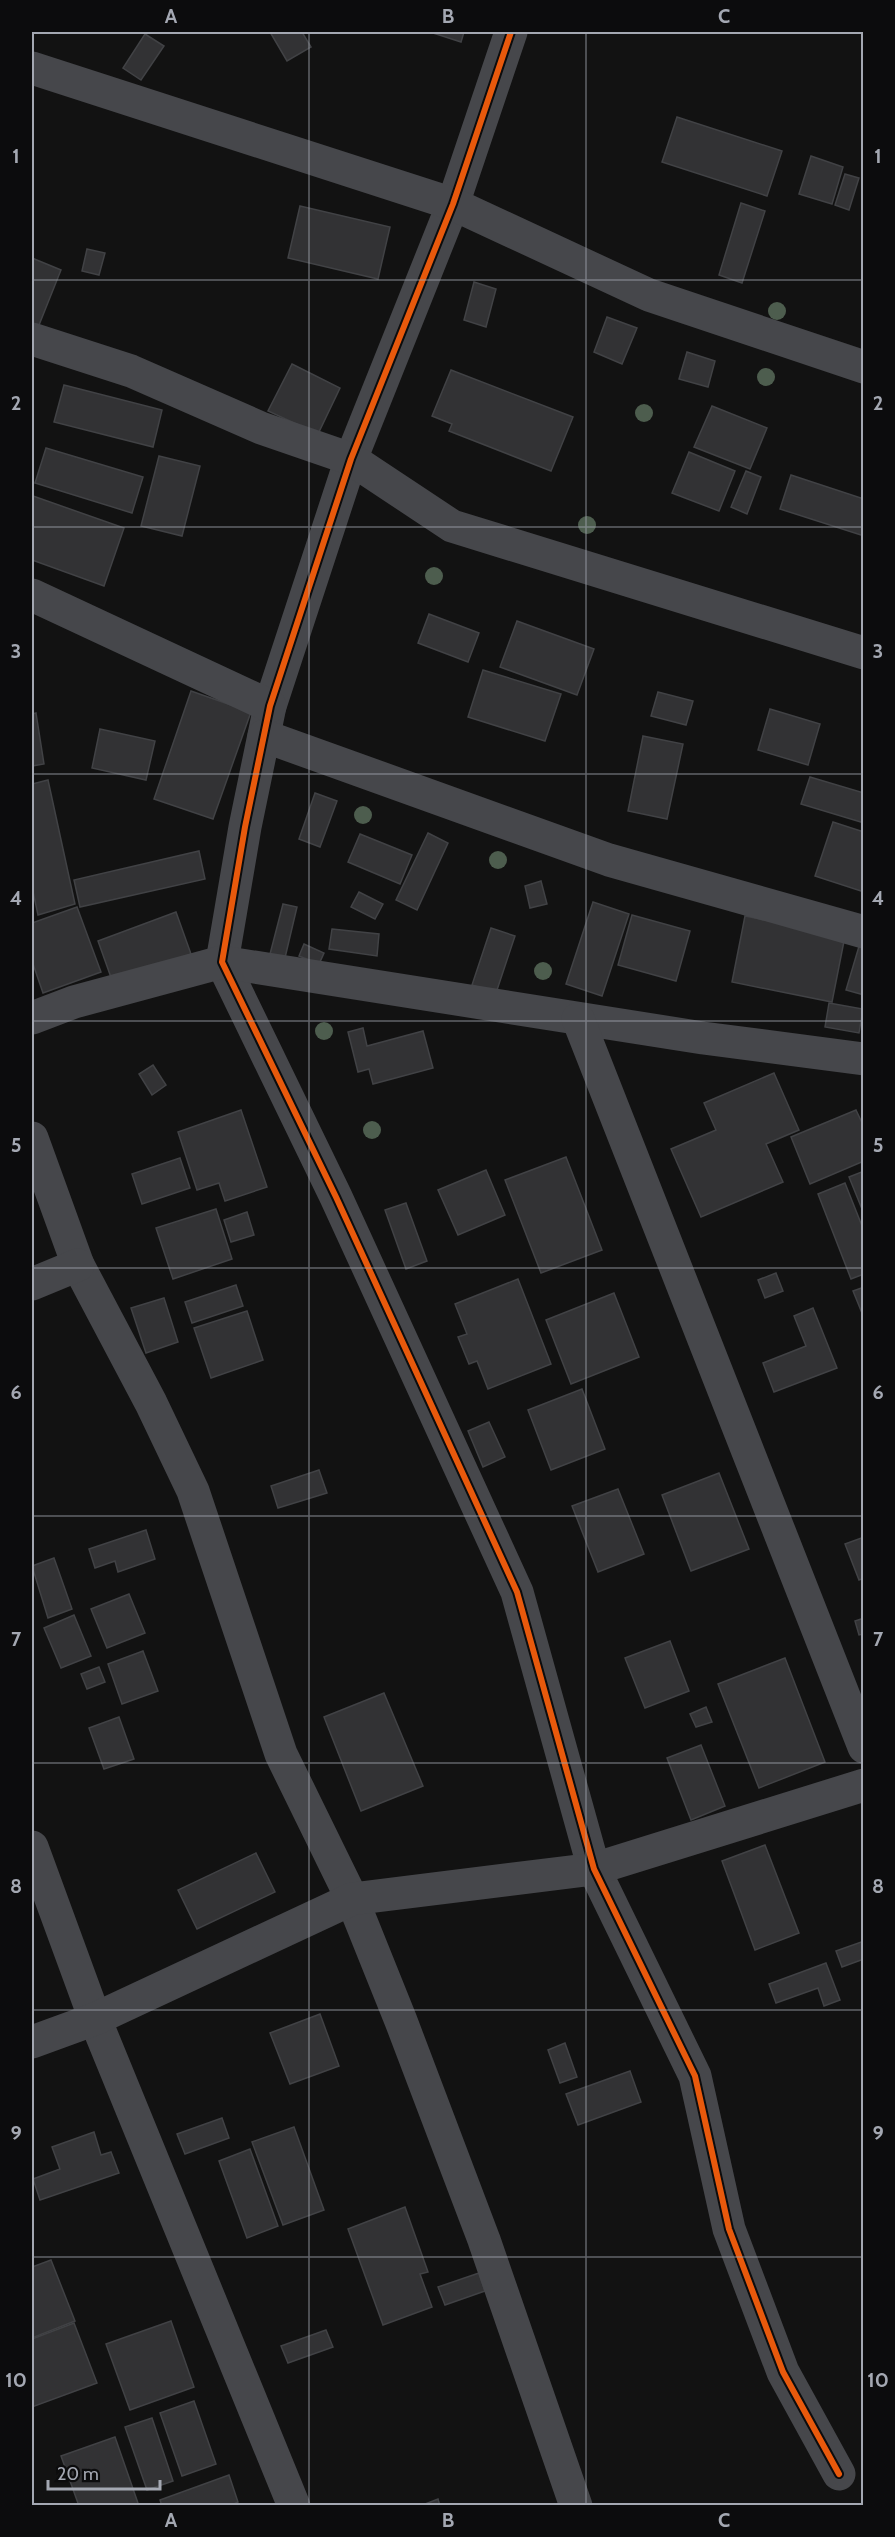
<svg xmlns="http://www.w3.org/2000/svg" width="895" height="2537" font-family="Cabin,sans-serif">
<rect width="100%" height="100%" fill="#121212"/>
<g fill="#323234" stroke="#414245" stroke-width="1.5">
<path d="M270,32H302L311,47L287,61Z"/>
<path d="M430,32H464L461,42Z"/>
<path d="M145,34L164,46L141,80L123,68Z"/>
<path d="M677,117L782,151L767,196L662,162Z"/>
<path d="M811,156L843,167L832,204L799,194Z"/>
<path d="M845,174L859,178L849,210L835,205Z"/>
<path d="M741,203L765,211L742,283L719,275Z"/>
<path d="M300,206L390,227L378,279L288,258Z"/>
<path d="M87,249L105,253L99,275L82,271Z"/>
<path d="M32,258L61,270L35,335L32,334Z"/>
<path d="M474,282L496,289L486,327L464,320Z"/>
<path d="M607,317L637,328L622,364L594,352Z"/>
<path d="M687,352L715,361L708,387L679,379Z"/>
<path d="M292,364L340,388L318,434L268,411Z"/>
<path d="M451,370L573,417L551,471L449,431L452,424L432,416Z"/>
<path d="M64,385L162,410L153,447L54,422Z"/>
<path d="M712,406L767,428L750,469L694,447Z"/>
<path d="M46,448L143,477L132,513L35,483Z"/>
<path d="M689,452L735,471L719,511L672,493Z"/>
<path d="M159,456L200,466L182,536L141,526Z"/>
<path d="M746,471L761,477L747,514L731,507Z"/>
<path d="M791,475L864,499V536L780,509Z"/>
<path d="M33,496L124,528L104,586L32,560Z"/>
<path d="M429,614L479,633L468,662L418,643Z"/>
<path d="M517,621L594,649L577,695L500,667Z"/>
<path d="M483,670L561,694L545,741L468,717Z"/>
<path d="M191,691L251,712L213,819L154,799Z"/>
<path d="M658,692L693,701L686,725L651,716Z"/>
<path d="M770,709L820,724L808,765L758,750Z"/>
<path d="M36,713L44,764L32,766V714Z"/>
<path d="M100,729L155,741L146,780L92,768Z"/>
<path d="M643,736L683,744L667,819L628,811Z"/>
<path d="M810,777L864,793V823L801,804Z"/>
<path d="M48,780L75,904L38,915L32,887V784Z"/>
<path d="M315,793L337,801L320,847L299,839Z"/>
<path d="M833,822L864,832V892L815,876Z"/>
<path d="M428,833L448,843L417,910L396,900Z"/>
<path d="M360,834L412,855L400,884L348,862Z"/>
<path d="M199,851L205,879L80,907L74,880Z"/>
<path d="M541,881L547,904L530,908L525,886Z"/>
<path d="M359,892L383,904L375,919L351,907Z"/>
<path d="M593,902L629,914L602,996L566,984Z"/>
<path d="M283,904L297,907L284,962L269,958Z"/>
<path d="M77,907L101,972L43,993L32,961V923Z"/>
<path d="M176,912L191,954L113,983L98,941Z"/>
<path d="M632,915L690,931L676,981L618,965Z"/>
<path d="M745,916L845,936L832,1002L732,982Z"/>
<path d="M491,928L515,936L496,993L472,985Z"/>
<path d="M332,929L379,934L377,956L329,949Z"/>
<path d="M860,943L864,944V995L846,990Z"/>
<path d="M304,944L324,953L319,964L299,956Z"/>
<path d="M829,1003L863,1009L859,1033L825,1027Z"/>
<path d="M363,1028L367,1046L423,1031L433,1068L373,1084L369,1069L358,1072L348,1032Z"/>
<path d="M153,1065L166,1085L152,1095L139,1074Z"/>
<path d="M774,1073L799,1130L766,1144L783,1182L701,1217L671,1149L716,1130L704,1103Z"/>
<path d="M241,1110L267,1187L225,1201L219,1183L197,1190L178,1132Z"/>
<path d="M856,1110L864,1127V1161L810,1184L791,1137Z"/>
<path d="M566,1157L602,1250L541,1273L505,1180Z"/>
<path d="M180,1158L190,1188L142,1204L132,1174Z"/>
<path d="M486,1170L505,1215L458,1235L438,1190Z"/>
<path d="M864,1171V1214L849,1177Z"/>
<path d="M845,1183L864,1231V1274L851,1279L818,1194Z"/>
<path d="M406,1203L427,1261L406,1269L385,1210Z"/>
<path d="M216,1209L232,1259L173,1279L156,1228Z"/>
<path d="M247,1212L254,1235L231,1242L224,1220Z"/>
<path d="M776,1273L783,1291L765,1298L758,1280Z"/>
<path d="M518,1279L551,1364L488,1389L477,1361L469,1364L458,1337L467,1334L455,1304Z"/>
<path d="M236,1285L243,1306L192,1323L185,1302Z"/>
<path d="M864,1287V1318L853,1291Z"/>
<path d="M614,1293L639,1357L571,1384L546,1320Z"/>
<path d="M164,1298L178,1342L146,1353L131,1308Z"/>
<path d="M813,1308L837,1368L774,1392L763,1363L806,1346L794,1316Z"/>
<path d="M247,1311L263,1360L211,1378L194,1328Z"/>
<path d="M582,1389L605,1449L551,1470L528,1410Z"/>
<path d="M489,1422L505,1457L483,1467L468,1431Z"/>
<path d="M319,1470L327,1493L278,1508L271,1486Z"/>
<path d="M719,1473L749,1549L691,1571L662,1495Z"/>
<path d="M618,1489L644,1554L598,1572L572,1506Z"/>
<path d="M146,1530L155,1559L118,1572L115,1561L95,1568L89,1549Z"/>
<path d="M864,1537V1578L859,1580L845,1544Z"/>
<path d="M54,1558L72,1609L48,1618L32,1566Z"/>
<path d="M129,1594L145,1633L107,1648L91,1609Z"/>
<path d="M74,1615L91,1656L61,1668L44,1628Z"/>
<path d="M864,1618V1634L859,1635L855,1621Z"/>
<path d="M670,1641L689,1691L645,1708L625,1658Z"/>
<path d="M143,1651L158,1691L122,1704L108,1664Z"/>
<path d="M785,1658L825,1762L759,1788L718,1684Z"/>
<path d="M99,1667L105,1682L87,1689L81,1674Z"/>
<path d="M384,1693L423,1786L361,1811L324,1717Z"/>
<path d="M706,1707L712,1722L696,1727L690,1714Z"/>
<path d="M119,1717L134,1759L104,1769L89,1728Z"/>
<path d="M701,1745L725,1806L691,1820L667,1758Z"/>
<path d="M765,1845L799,1933L755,1950L722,1861Z"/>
<path d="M256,1853L275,1892L197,1929L178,1890Z"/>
<path d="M864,1941V1959L842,1967L836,1951Z"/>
<path d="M826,1963L840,2000L824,2006L818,1988L776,2003L769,1984Z"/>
<path d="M320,2014L339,2066L290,2084L270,2033Z"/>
<path d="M565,2043L577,2077L560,2083L548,2050Z"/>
<path d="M630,2071L641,2102L578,2125L566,2094Z"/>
<path d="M222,2118L229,2138L185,2154L177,2134Z"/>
<path d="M294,2127L324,2210L283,2225L252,2142Z"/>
<path d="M94,2132L101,2155L111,2152L119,2173L40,2200L33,2179L60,2169L52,2147Z"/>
<path d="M250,2149L278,2226L247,2238L219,2161Z"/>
<path d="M405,2207L428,2272L420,2274L432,2307L383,2325L348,2229Z"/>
<path d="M51,2260L75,2321L32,2338V2267Z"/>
<path d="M479,2273L485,2291L445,2305L438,2287Z"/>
<path d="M171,2321L194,2387L130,2410L106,2344Z"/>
<path d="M74,2323L97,2383L32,2407V2339Z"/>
<path d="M326,2330L333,2347L288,2363L281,2346Z"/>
<path d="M194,2401L216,2464L182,2476L160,2413Z"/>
<path d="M152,2418L173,2481L147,2490L125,2427Z"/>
<path d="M115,2437L139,2506H79L61,2456Z"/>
<path d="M229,2475L238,2502L230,2506H162L160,2500Z"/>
<path d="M438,2499L440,2506H420Z"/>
</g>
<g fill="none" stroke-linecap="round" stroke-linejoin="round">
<g stroke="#46474b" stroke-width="33">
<path d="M511,32L453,204L351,459L270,706L245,827L222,962L336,1197L517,1592L594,1869L695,2076L729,2229L783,2372L839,2474"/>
<path d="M32,68L453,204L649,295L864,367"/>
<path d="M32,339L131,371L261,428L351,459L452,526L864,653"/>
<path d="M32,595L270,706"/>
<path d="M264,736L609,860L864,932"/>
<path d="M32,1018L74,1002L222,962L703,1038L864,1059"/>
<path d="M578,1019L864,1747"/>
<path d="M32,1138L78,1265L151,1403L193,1491L281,1754L352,1899L401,2021L484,2240L576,2506"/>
<path d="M32,1284L78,1265"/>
<path d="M32,1847L95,2019L294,2506"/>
<path d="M32,2042L95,2019L352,1899L594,1869L864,1785"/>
</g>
<g stroke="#0c0c0d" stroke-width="10">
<path id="cycleway" d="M511,32L453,204L351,459L270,706L245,827L222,962L336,1197L517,1592L594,1869L695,2076L729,2229L783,2372L839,2474"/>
</g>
<use href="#cycleway" stroke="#e8590c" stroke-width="6"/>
</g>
<g fill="#4d5d4e">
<circle cx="777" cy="311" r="9"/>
<circle cx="766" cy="377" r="9"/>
<circle cx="644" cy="413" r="9"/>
<circle cx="587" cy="525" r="9"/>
<circle cx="434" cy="576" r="9"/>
<circle cx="363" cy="815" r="9"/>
<circle cx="498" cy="860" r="9"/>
<circle cx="543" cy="971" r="9"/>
<circle cx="324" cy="1031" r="9"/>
<circle cx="372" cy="1130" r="9"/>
</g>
<path fill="none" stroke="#a4a8b2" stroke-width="1.5" stroke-opacity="0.55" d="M309,32V2506M586,32V2506M32,280H864M32,527H864M32,774H864M32,1021H864M32,1268H864M32,1516H864M32,1763H864M32,2010H864M32,2257H864"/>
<rect width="895" height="2537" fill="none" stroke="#0c0c0d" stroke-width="66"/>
<path d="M48 2480v9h112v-9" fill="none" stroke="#a4a8b2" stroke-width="3"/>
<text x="57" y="2480" font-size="18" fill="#a4a8b2" stroke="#0c0c0d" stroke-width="4.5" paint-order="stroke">20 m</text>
<rect x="33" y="33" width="829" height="2471" fill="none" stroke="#a4a8b2" stroke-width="2"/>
<g font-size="20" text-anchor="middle" font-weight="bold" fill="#a4a8b2">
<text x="171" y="23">A</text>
<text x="448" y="23">B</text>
<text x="724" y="23">C</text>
<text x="16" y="163">1</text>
<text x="878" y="163">1</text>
<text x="16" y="410">2</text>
<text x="878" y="410">2</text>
<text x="16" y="658">3</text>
<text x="878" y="658">3</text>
<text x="16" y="905">4</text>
<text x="878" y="905">4</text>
<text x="16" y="1152">5</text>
<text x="878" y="1152">5</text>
<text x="16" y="1399">6</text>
<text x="878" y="1399">6</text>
<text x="16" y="1646">7</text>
<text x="878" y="1646">7</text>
<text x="16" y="1893">8</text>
<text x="878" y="1893">8</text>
<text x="16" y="2140">9</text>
<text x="878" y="2140">9</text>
<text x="16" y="2387">10</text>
<text x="878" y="2387">10</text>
<text x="171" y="2527">A</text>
<text x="448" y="2527">B</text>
<text x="724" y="2527">C</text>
</g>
</svg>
